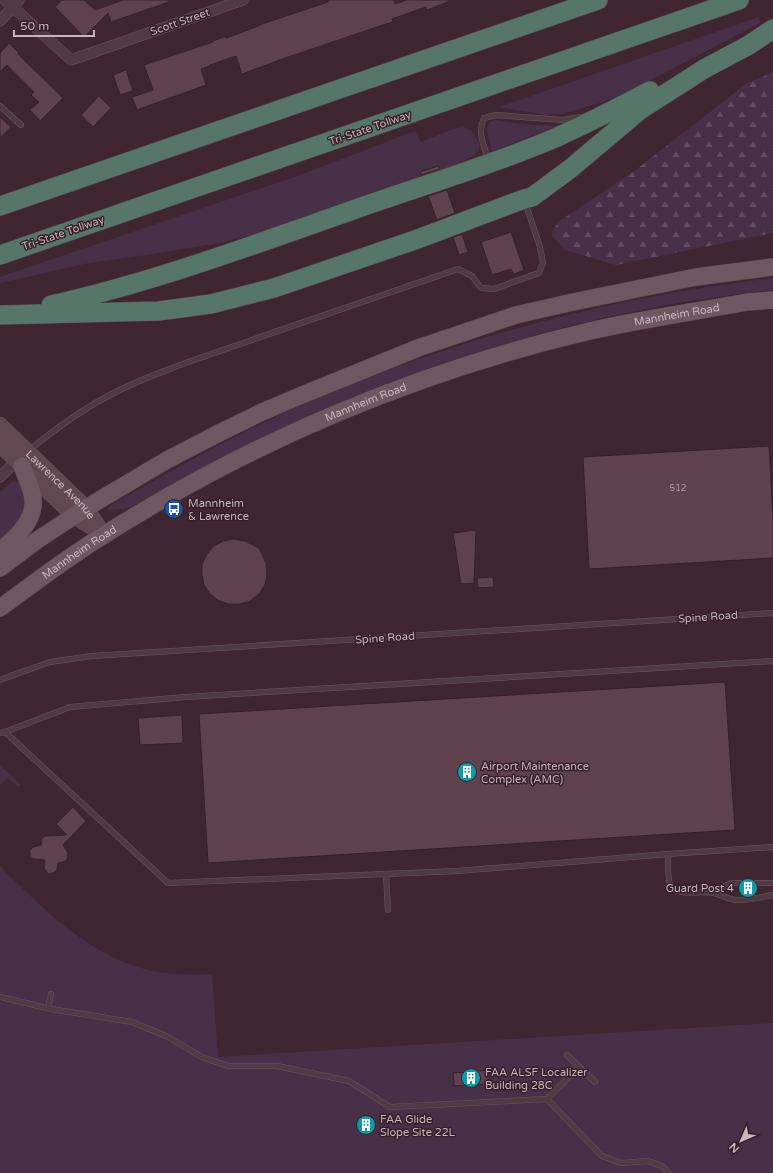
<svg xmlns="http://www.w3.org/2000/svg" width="773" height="1173" font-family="'Varela Round',sans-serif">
<defs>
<pattern id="forest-firs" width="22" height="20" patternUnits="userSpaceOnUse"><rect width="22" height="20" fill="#483049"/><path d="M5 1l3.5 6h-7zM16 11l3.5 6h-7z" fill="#614c61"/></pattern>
</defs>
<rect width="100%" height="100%" fill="#402631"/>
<g fill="#483049">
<path d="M759,17L760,23L630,91L600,103L562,114L546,115L499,107Z"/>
<path d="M496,120L521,124L558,126L492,151L488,136L487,127L491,121Z"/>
<path d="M462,127L471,130L479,143V150L472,157L455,165L456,170L257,234L219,243L147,255L89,263L0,283V277L300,175L415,131L421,142L453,129Z"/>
<path d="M773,278V290C609,307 447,353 297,421C241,446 188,477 133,506L124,509L107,510C112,503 123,499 130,494C150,483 170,472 189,461C370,361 569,303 773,278Z"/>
<path d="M12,482H19L28,500L17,525L0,540V492Z"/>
<path d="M0,765L21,785L18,787L7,778L0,785Z"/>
<path d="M0,866C42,908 88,955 148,970C169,975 191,975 212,974L218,1057L773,1023V1173H0Z"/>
</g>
<path fill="url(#forest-firs)" d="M773,72V233L616,265L565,250L551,235L558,222L633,172L746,84Z"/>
<g fill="#60424e" stroke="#37212a">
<path d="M62,0H84L95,10L123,0H168L169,2L111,22L108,13L84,37L55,7Z"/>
<path d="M328,0H394L395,4L406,0H450V1L427,10L426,7L392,19L393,22L383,25L288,57L242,74L236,56L210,65V66L201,69L206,85L137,110L132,97L153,90L144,65L213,42V41L226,36V38L259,26V25L328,2Z"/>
<path d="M9,43L19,53L18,54L63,98L40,121L30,110L39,102L31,95L34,92L7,65L0,72V53Z"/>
<path d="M126,70L133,91L120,95L113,75Z"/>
<path d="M99,96L111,108L93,127L81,115Z"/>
<path d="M0,117L11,127L0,138Z"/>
<path d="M438,166L440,169L421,175L420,172Z"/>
<path d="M447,190L455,213L437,220L428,196Z"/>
<path d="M511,232L524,270L514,274L511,269L492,275L481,242Z"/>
<path d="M462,234L468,252L459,255L453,237Z"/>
<path d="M769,446L773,519V558L589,569L583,457Z"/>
<path d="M476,530L474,583L461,584L453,533Z"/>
<path d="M234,539L245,541L259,548L266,563L267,574L265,585L259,594L250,601L240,604H229L219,601L210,594L204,585L202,575V564L207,554L214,546L223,541Z"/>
<path d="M493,577L494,587L478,588L477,578Z"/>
<path d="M725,682L735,830L208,863L199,714Z"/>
<path d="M182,715L183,743L140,745L138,718Z"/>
<path d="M73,807L86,821L63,845L68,853L67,860L63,862L58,863L57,870L54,873L48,874L44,868L45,860L33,859L30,856V850L33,847L41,845L42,838L45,836L67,835L56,824Z"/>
<path d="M488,1070V1084L454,1086L453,1073Z"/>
</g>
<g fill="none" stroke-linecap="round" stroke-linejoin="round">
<g stroke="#6d5861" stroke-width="6">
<g id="lane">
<path d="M0,106L21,125"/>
<path d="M488,160C484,145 477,133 484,118L496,115L563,120L582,117"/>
<path d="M28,451C54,430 82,409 112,394C136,381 162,372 188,362L458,269L472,276L481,288L494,289L539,273L543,263L540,247L525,202"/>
<path d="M0,680L50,662L92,656L773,613"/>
<path d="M5,732L168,883L457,871L668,854"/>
<path d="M0,733L5,732L70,707L186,697L773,661"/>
<path d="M773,847L668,854C668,861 667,882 672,888C679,895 700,892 709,892C718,893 727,899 736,900C748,901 761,897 773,895"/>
<path d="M386,874L388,910"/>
<path d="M710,892L732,883H773"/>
<path d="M0,997L51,1009L132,1022L166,1036L202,1057L228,1066H277L349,1081L390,1107L547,1099L602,1156L621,1163L648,1161L662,1166L669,1173"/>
<path d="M48,1008L51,994"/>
<path d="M567,1055L595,1082"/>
<path d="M547,1099L579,1067"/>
</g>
</g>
<g stroke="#6d5861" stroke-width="11">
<g id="street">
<path d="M5,0L71,60L243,0"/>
<path d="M0,21L19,0"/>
<path d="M0,477L16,461"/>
</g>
</g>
<g stroke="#6d5861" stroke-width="16">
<g id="secondary">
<path id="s1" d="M0,425L86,508L104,535"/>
<path d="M0,445L74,516L100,532"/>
</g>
</g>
<g stroke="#59444c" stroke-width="18">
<g id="primary">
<path d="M0,551C15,538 35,522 33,499C32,488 26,477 22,466"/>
<path d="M0,568L36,541L86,508L167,460L221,432L262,412L302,395L418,348L516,315L573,302L696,277L773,267"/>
<path id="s2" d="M0,608C34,583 68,557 104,535C252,441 418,371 590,331C641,319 694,312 747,302L773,300"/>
</g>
</g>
<g stroke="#57424b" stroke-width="20">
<g id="highway">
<path d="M0,206L598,0"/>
<path d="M0,255L739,0"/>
<path d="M51,305C154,282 253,245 353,210C420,186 490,166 555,138C587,124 619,107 650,91"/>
<path d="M0,315L159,311L211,304L274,288L415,240L524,199L532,197L570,169L640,110L704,69L749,45L773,29"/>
</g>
</g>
<use href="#lane" stroke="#503a43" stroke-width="5"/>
<use href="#street" stroke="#503a43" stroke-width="10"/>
<use href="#secondary" stroke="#634852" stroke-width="15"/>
<use href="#primary" stroke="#705862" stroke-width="17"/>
<use href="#highway" stroke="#57766a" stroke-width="19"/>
</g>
<defs>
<g id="bus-disc" transform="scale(1)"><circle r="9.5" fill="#1a4fb4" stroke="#351f28"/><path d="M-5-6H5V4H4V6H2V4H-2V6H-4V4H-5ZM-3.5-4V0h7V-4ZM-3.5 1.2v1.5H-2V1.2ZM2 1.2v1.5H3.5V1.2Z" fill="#fff"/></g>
<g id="building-disc" transform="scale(1)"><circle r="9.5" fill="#0f9aa8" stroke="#351f28"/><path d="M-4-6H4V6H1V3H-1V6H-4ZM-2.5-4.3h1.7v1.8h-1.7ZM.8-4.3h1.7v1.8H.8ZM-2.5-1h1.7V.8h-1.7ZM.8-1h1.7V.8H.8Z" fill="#fff"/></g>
</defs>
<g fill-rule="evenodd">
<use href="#bus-disc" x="174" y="509"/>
<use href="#building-disc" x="467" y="772"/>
<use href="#building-disc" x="748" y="888"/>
<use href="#building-disc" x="471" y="1078"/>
<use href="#building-disc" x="366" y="1125"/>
</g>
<g text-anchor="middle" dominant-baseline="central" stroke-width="3" stroke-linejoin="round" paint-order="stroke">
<g font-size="9" fill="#b09aa2">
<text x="678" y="488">512</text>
</g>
<g font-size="11" fill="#cab7be" stroke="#351f28">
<text transform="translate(180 22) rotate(-19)">Scott Street</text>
<text transform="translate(370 128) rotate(-19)">Tri-State Tollway</text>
<text transform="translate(63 233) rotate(-19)">Tri-State Tollway</text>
<text stroke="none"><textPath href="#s2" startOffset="745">Mannheim Road</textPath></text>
<text stroke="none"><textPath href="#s2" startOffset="421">Mannheim Road</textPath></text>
<text stroke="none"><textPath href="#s1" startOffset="85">Lawrence Avenue</textPath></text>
<text stroke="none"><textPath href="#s2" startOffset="97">Mannheim Road</textPath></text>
<text transform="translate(708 617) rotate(-4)">Spine Road</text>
<text transform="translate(385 638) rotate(-4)">Spine Road</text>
</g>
<g font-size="11" fill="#cab7be" stroke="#351f28" text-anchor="start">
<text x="188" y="503">Mannheim<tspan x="188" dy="13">&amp; Lawrence</tspan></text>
<text x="481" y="766">Airport Maintenance<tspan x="481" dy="13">Complex (AMC)</tspan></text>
<text x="734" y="888" text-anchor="end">Guard Post 4</text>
<text x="485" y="1072">FAA ALSF Localizer<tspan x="485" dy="13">Building 28C</tspan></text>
<text x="380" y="1119">FAA Glide<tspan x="380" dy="13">Slope Site 22L</tspan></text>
</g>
</g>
<g transform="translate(741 1141) rotate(225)" stroke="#351f28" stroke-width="3" paint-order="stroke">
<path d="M0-3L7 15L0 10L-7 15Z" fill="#cab7be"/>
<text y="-6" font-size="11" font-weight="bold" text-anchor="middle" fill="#cab7be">N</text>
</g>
<path d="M14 30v6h80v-6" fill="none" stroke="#cab7be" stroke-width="2"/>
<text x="20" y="30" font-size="12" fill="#cab7be" stroke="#351f28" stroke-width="3" paint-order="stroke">50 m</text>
</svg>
